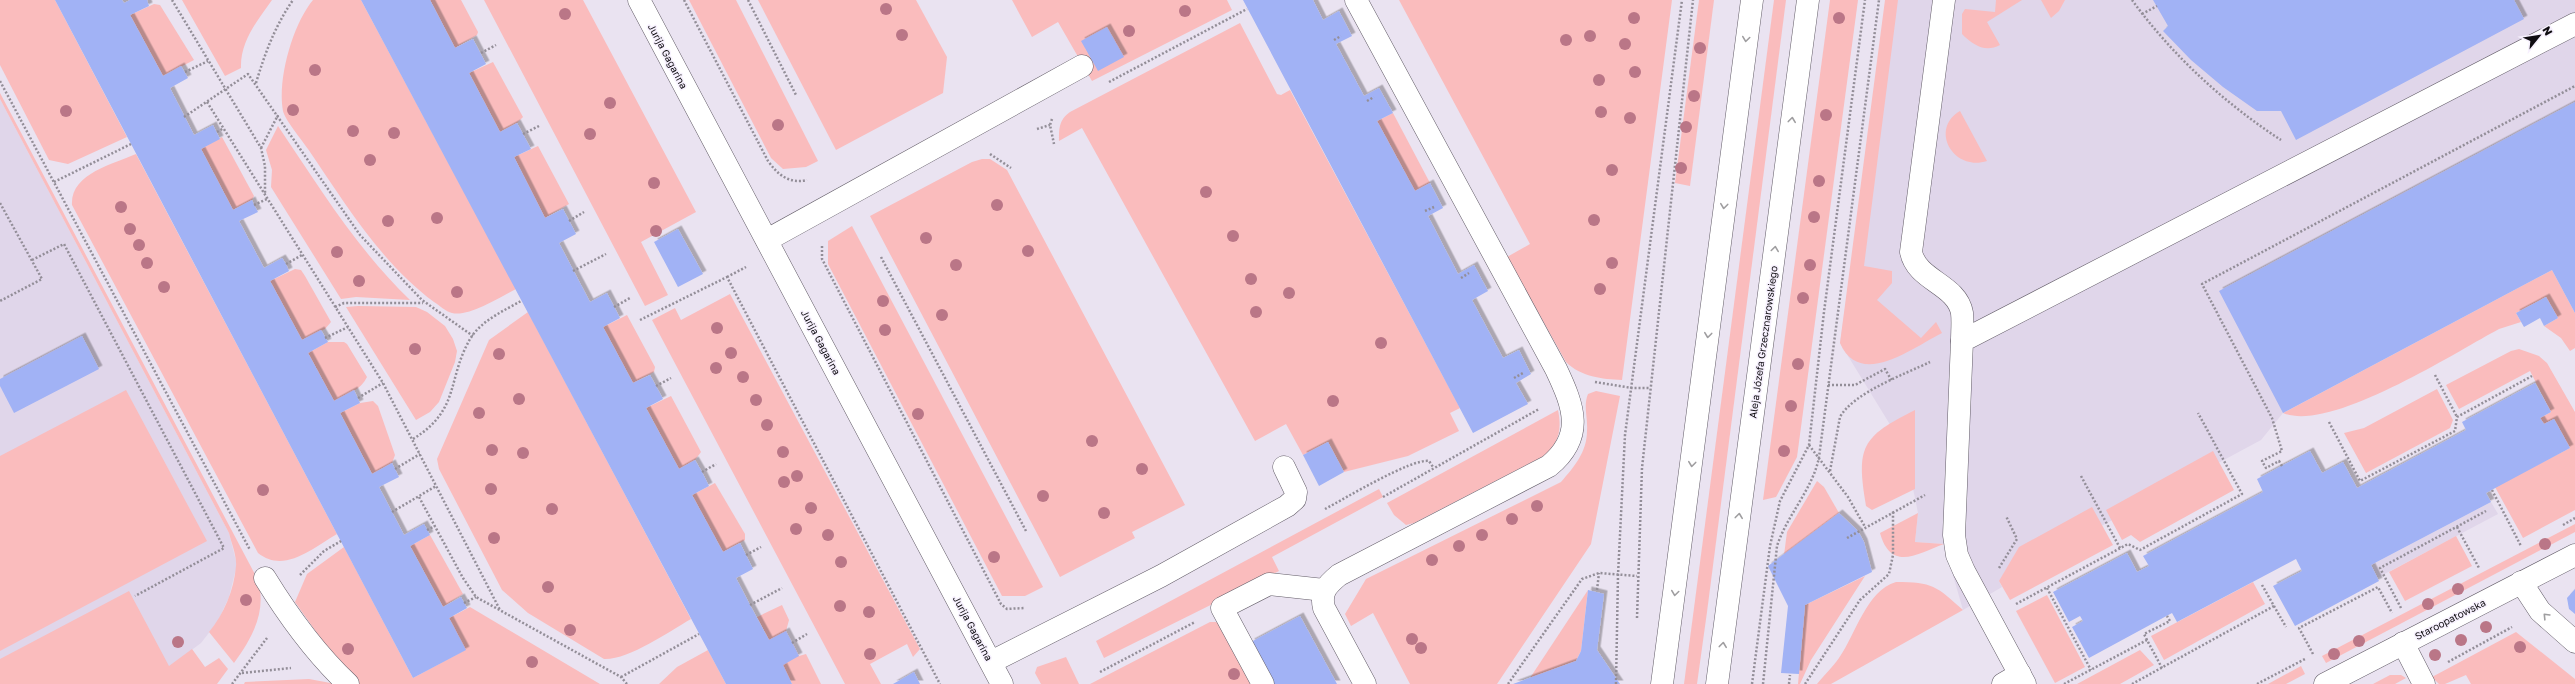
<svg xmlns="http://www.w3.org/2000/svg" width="2575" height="684" font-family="'Golos Text',sans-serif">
<defs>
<filter id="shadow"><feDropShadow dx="3.5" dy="-3.5" stdDeviation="0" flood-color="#0004"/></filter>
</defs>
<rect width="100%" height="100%" fill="#eae3f1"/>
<g fill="#e0d6ea">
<path d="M1889,0H2575V313L2552,270L2283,413L2261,440L1999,581L2002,587L1963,610L1944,544L1915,542L1918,513L1905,449L1840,343Z"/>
<path d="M0,99L229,533L237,565L229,597L218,621L201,643L170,666L0,684Z"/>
<path d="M2491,502L2498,514L2377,578L2371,565Z"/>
</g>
<g fill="#fabcbd">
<path d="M0,0H55L127,137L68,164L49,160L0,65Z"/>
<path d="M182,0H272C257,21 240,42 241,68L225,76Z"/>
<path d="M313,0H361L516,289C500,297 469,317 452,313C446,312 439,305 434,302C380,262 345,203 308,149C302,140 285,120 283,111C277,79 293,24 313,0Z"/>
<path d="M430,0H461L478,32L477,35L455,48Z"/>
<path d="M484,0H583L696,212L641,242L668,295L645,306Z"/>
<path d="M689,0H736L818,161L806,167L783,169L771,158Z"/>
<path d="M758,0H916L947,57L943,93L836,150Z"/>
<path d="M1012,0H1227L1232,10L1092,81L1058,22L1032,37Z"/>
<path d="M1399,0H1672L1622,380C1602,379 1581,377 1566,362L1507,257L1530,244Z"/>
<path d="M1699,0H1714L1690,186L1675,183Z"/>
<path d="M1774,0H1786L1707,612L1697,684H1684Z"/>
<path d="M1830,0H1858L1797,457L1776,497L1763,500Z"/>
<path d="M1885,0H1898L1864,266L1892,271V283L1877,300L1921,338L1936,322L1942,333C1912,348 1860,389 1840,343Z"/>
<path d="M1996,0H2022L1987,22L2000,45C1985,53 1973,45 1962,34V14L1965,9L1995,12Z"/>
<path d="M2041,0H2065L2059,11L2051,18Z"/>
<path d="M154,4L160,5L194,60L163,76L130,15Z"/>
<path d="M1240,23L1277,94L1281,95L1290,90L1460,408L1450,413L1459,431L1408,456L1344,472L1328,442L1303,455L1286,424L1255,441L1082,128L1059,141C1059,128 1059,120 1070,112Z"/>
<path d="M493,62L523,117L517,123L500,132L469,73Z"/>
<path d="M0,93L258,580C267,612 252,638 234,663L209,632C224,614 234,590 236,566C237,556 231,542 229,533L0,99Z"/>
<path d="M1960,111L1987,161C1953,172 1929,129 1960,111Z"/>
<path d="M1393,113L1430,183L1415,191L1377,121Z"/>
<path d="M278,126C319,187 357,249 410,300L356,297L341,299L271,187L272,170L266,150Z"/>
<path d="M222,137L254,196L252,200L233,210L201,149Z"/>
<path d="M538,146L569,204L545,218L514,157Z"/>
<path d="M136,154L337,534C313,548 284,574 258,553L72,205C70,174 113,164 136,154Z"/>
<path d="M982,159H990L1007,170L1185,505L1132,532L1135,538L1060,577L870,216L972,162Z"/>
<path d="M852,226L1043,587L1025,596H1002L828,264V241Z"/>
<path d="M295,269L301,270L305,276L331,322L325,329L302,340L270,281Z"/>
<path d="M2552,270L2575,313V348L2570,351L2561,338L2544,326L2558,318L2546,297L2516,313L2521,322L2499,329C2454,353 2330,433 2283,413Z"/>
<path d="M730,294L920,649L913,657L907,644L870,664L881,684H845L652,320L675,308L681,320Z"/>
<path d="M358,306L416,307L427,312L445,326L453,339L457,351L455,362L439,402L430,412L416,420L346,307Z"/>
<path d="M528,312L691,619C668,632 629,660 604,659L528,613L502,590L439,469L437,459L489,340Z"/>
<path d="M627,315L655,367L654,372L633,383L603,327Z"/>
<path d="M328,342H344L347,344L367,377C361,390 346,395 334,401L308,353Z"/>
<path d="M2519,349L2539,356L2547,363L2575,412V510L2523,538L2495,487L2570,448L2554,419L2544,424L2540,418L2551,412L2530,371L2459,409L2446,385L2511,351Z"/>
<path d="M2437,389L2453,420L2450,428L2366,473L2344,433L2364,428Z"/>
<path d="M126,390L207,541L0,651V456Z"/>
<path d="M1596,391L1620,396L1591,544L1497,684H1410L1373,613L1351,626L1345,614L1366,579L1561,482C1574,467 1587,452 1587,431C1588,417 1583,406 1588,394Z"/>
<path d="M671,396L701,452L695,460L679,469L646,408Z"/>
<path d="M373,401L378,406L395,455L392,463L372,474L340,413L360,403Z"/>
<path d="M1558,410C1562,430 1559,444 1542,457L1414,523L1406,525L1394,515L1387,503Z"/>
<path d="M1915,410V489L1872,510L1866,506C1856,447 1861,437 1915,410Z"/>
<path d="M2213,451L2234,490L2140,542L2131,535L2122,540L2106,510Z"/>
<path d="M1817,481L1824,487L1839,513L1784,555L1787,532Z"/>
<path d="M715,483L745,534V540L723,552L692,495Z"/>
<path d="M1379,489L1383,497L1272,557L1279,571L1104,658L1096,641Z"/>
<path d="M2092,507L2113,545L2010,600L1999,581L2019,547Z"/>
<path d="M1918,513L1915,542L1944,544C1917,554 1891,572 1880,533Z"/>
<path d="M2575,524V532L2326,663L2322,656Z"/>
<path d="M430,535L463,594L443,607L410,546Z"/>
<path d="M2456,536L2472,566L2405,601L2389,572Z"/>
<path d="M344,547L413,678L465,650L449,618L470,607L600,684H359L336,660L295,602L307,574Z"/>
<path d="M1865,576L1811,660L1800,684H1798L1805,605Z"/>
<path d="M1896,582C1933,582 1936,586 1963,610L1831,684H1817C1824,675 1833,667 1839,658C1856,634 1866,591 1896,582Z"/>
<path d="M2253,582L2265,604L2164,660L2151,636Z"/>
<path d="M1588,590L1581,651L1576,661L1530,678Z"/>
<path d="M129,591L169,666L192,649L205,667L219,658L228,669L217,684H0V659Z"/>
<path d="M2047,595L2085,667L2055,683L2016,611Z"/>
<path d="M782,605L789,620L786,631L799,656L806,654L821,684H792L757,617Z"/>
<path d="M1210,622H1216L1222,627L1252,684H1090Z"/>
<path d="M2516,632L2575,679V684H2471L2466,675L2445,684H2439L2432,677Z"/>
<path d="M708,650L726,684H659L677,667Z"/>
<path d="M2140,650L2154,665L2120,684H2077Z"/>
<path d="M1066,657L1079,684H1041L1035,673L1037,667Z"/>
<path d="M2301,666L2305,674L2286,684H2268Z"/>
<path d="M2390,675H2401L2406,678L2395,684H2373Z"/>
<path d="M309,679L336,684H244L245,682Z"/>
</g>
<g fill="#a1b2f5" filter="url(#shadow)">
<path d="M55,0H122L124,3L130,0H147L149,6L130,15L163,76L181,66L188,78L170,88L194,135L213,125L220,139L201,149L233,210L252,200L254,205L258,212L239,221L264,268L282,258L286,264L289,271L270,281L302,340L321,330L328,342L308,353L334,401L354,390L360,403L340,413L372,474L392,463L399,477L379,487L404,535L424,524L430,535L410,546L443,607L461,597L467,608L449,618L466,650L413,678Z"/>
<path d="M361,0H430L455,48L473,39L486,64L469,73L500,132L517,123L531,149L514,157L545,218L563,209L576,234L559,243L590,302L607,293L620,318L603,327L633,383L650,375L656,386L663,399L646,408L679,469L695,460L702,472L709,486L692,495L723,552L740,543L753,569L736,578L750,605L769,640L786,631L799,656L783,665L792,684H726Z"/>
<path d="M1243,0H1313L1323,20L1339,11L1352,36L1336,44L1364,96L1379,88L1393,113L1377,121L1415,191L1430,183L1443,208L1428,216L1458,274L1474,265L1488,291L1472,300L1503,358L1519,350L1531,374L1516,383L1528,404L1473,433Z"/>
<path d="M2153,0H2514L2524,19L2296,140L2281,111H2257L2223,87L2191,60L2163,31L2168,26Z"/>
<path d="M1107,27L1124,57L1098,71L1081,41Z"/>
<path d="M2575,102V313L2552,270L2283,413L2219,291Z"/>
<path d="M678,229L703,274L678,287L654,242Z"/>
<path d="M2546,297L2558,318L2544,326L2540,318L2524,327L2516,313Z"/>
<path d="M82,336L99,369L14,413L0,386V379Z"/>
<path d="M2535,383L2551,412L2540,418L2544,424L2554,419L2570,448L2486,493L2491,502L2371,565L2379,581L2295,626L2273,586L2302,571L2296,559L2177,622L2172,613L2089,658L2072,627L2083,621L2080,616L2069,622L2053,592L2127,553L2137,572L2149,566L2143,556L2263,492L2257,479L2310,451L2322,473L2343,462L2357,488L2466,430L2462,422Z"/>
<path d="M1328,442L1344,472L1319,486L1303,455Z"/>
<path d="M1839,513L1858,531L1864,542L1872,572L1805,605L1799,674L1781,673L1788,606L1768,566Z"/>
<path d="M2575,589V614L2569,609L2567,598Z"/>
<path d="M1588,590L1604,594L1597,650L1620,684H1513L1576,661L1581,651Z"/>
<path d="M1300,616L1337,684H1273L1251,642Z"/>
<path d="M914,672L920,684H893Z"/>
</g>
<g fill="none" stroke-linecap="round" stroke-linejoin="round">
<g stroke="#625c67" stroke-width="23">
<g id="minor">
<path d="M639,0L1002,684"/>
<path d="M1356,0L1556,369C1574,407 1585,436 1549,466L1339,575C1327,585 1320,592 1324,608L1365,684"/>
<path d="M1944,0L1911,252C1917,281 1957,284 1962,313C1963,322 1962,332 1962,341"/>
<path d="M767,240L1082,66"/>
<path d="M265,578C289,617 315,653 348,684"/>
<path d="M2521,582L2540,611L2575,642"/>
<path d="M2403,643L2424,684"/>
<path d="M991,662L1161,576L1287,506L1295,499L1296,492L1284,467"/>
<path d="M1263,684L1222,608L1269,584L1324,590"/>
<path d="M2003,684L2020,674"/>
<path d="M2025,684L1964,571L1957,555L1954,535L1962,341L2575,24"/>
<path d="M2325,684L2575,555"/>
</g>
</g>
<g stroke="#625c67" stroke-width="23">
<g id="major">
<path d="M1662,684L1752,0"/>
<path d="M1717,684L1808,0"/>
</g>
</g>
<g stroke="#938e98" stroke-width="2.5" stroke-dasharray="2 2" stroke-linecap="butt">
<path d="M172,0L261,148L265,166V194"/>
<path d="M684,0L768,161C778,175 789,184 807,180"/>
<path d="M748,0L796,95"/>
<path d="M2132,0C2172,55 2224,103 2281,140"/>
<path d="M2142,14L2157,6"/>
<path d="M1334,40L1341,36"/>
<path d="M481,53L496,45"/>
<path d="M185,72L208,61"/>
<path d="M0,81L250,550"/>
<path d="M1109,82L1247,9"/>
<path d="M256,83C265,53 275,26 293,0"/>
<path d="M1367,101L1374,97"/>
<path d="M207,102L383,383L500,610"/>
<path d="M184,117L248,74L360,235L422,300L473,336"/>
<path d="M1052,119L1050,125L1054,144"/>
<path d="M1037,129L1050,125"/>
<path d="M217,132L224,128"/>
<path d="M523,134L539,126"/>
<path d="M261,148L278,115"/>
<path d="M990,154L1011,168"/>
<path d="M54,182L131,144"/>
<path d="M0,203L42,279L0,301"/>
<path d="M254,205L267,199"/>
<path d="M1425,211L1434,207"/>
<path d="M569,221L584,212"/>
<path d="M822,246V259L1001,604L1007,609L1024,608"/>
<path d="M881,257L1026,531"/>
<path d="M32,260L64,244L224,548L135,596"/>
<path d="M286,264L302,255"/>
<path d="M573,271L606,254"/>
<path d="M727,277L746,267"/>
<path d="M1461,278L1469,273"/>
<path d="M335,307L344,303H423"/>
<path d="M614,307L630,298"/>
<path d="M640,320L727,277L940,684"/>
<path d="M325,338L348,327"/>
<path d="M2435,375L2457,417"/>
<path d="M1514,378L1523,373"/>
<path d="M1595,382L1632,388H1650"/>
<path d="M1828,385H1855L1885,369L1892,381"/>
<path d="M656,386L671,378"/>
<path d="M358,398L383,383"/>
<path d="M2329,422L2360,481L2455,431L2457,417L2532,376"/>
<path d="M413,439C462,409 446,377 472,336C483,320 505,310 521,301"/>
<path d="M1809,445L1848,497L1865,527"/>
<path d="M2282,466L2279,461L2266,468L2262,461L2282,451L2272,418L2202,284L2575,86"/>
<path d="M395,469L420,454"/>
<path d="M1830,471L1840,417C1853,393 1905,374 1930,362"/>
<path d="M702,472L716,464"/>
<path d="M2081,476L2120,548"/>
<path d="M2492,490L2521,546"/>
<path d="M419,497L463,578L476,597L621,677L627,684"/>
<path d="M1383,497L1539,409"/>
<path d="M1325,509C1344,499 1412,458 1429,461L1433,467"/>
<path d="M392,512L436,486"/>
<path d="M2563,525L2575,518"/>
<path d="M2457,527L2479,568"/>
<path d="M427,530L435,526"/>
<path d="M1847,538L1925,495"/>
<path d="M746,555L761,547"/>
<path d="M1999,568L2017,539L2006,516"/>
<path d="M300,575L324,551L341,541"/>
<path d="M2262,585L2286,627"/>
<path d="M2047,588L2091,670"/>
<path d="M1597,590L1599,573"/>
<path d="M464,603L476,597"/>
<path d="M2016,604L2128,544L2140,550L2242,494L2198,413"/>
<path d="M750,605L782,588"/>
<path d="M2401,608L2380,568L2486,511"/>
<path d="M1637,618L1642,468L1693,0"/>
<path d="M2147,640L2144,634L2170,621L2167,616"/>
<path d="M792,643L807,634"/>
<path d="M2313,654L2299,628L2378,587L2392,613"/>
<path d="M2448,662L2512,627"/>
<path d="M1100,672L1195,622"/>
<path d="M242,673L291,668"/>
<path d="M621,677L699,634"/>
<path d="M232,684L267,638"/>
<path d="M1508,684L1582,579L1599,573L1637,576"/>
<path d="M1616,684L1618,575L1625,435L1682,0"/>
<path d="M1752,684L1770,546L1780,501L1809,445L1824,312L1865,0"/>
<path d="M1763,684L1777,546C1787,515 1813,489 1819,457L1879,0"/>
<path d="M1789,684L1790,675"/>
<path d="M1805,684L1860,600L1889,574L1893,555V511"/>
<path d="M2064,684L2147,640L2162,668"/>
<path d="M2132,684L2274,606"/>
<path d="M2257,684L2305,659"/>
</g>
<use href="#minor" stroke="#fff" stroke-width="22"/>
<use href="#major" stroke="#fff" stroke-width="22"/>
</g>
<g fill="#ba7687">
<circle cx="886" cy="9" r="6"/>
<circle cx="1185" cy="11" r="6"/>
<circle cx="565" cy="14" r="6"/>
<circle cx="1634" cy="18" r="6"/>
<circle cx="1839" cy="18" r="6"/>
<circle cx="1129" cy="31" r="6"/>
<circle cx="902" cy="35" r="6"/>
<circle cx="1590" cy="36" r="6"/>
<circle cx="1566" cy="40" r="6"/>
<circle cx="1625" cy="44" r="6"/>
<circle cx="1700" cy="48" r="6"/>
<circle cx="315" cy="70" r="6"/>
<circle cx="1635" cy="72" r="6"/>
<circle cx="1599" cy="80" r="6"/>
<circle cx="1694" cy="96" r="6"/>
<circle cx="610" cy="103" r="6"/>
<circle cx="293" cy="110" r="6"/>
<circle cx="66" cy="111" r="6"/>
<circle cx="1601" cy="112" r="6"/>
<circle cx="1826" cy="115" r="6"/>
<circle cx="1630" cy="118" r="6"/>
<circle cx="778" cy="125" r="6"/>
<circle cx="1686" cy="127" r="6"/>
<circle cx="353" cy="131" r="6"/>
<circle cx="394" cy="133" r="6"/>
<circle cx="590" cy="134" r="6"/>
<circle cx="370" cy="160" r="6"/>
<circle cx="1681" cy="168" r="6"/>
<circle cx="1612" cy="170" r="6"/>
<circle cx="1819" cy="181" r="6"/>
<circle cx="654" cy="183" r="6"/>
<circle cx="1206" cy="192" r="6"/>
<circle cx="997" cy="205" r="6"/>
<circle cx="121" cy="207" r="6"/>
<circle cx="1814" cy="217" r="6"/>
<circle cx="437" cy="218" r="6"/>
<circle cx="1594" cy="220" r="6"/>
<circle cx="388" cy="221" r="6"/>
<circle cx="130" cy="229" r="6"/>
<circle cx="656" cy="231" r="6"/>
<circle cx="1233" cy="236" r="6"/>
<circle cx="926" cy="238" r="6"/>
<circle cx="139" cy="245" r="6"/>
<circle cx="1028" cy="251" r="6"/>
<circle cx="337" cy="252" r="6"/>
<circle cx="147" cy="263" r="6"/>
<circle cx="1612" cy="263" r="6"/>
<circle cx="956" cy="265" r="6"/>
<circle cx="1810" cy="265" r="6"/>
<circle cx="1251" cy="279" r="6"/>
<circle cx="359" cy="281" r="6"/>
<circle cx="164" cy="287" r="6"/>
<circle cx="1600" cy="289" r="6"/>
<circle cx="457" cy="292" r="6"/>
<circle cx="1289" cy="293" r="6"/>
<circle cx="1803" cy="298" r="6"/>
<circle cx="883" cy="301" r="6"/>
<circle cx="1256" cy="312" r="6"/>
<circle cx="942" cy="315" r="6"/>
<circle cx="717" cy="328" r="6"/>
<circle cx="885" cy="330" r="6"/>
<circle cx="1381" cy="343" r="6"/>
<circle cx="415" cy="349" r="6"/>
<circle cx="731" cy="353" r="6"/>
<circle cx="499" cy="354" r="6"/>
<circle cx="1798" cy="364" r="6"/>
<circle cx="716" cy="368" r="6"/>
<circle cx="743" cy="377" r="6"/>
<circle cx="519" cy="399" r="6"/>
<circle cx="756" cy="400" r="6"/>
<circle cx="1333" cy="401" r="6"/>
<circle cx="1791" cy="406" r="6"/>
<circle cx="479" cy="413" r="6"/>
<circle cx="918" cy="414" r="6"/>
<circle cx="767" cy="425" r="6"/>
<circle cx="1092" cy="441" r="6"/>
<circle cx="492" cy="450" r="6"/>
<circle cx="1784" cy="451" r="6"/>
<circle cx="783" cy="452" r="6"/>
<circle cx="523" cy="453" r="6"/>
<circle cx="1142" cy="469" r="6"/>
<circle cx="797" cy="476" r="6"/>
<circle cx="784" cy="482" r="6"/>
<circle cx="491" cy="489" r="6"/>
<circle cx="263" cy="490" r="6"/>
<circle cx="1043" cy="496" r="6"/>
<circle cx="1537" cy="506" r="6"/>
<circle cx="811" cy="508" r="6"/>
<circle cx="552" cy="509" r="6"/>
<circle cx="1104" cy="513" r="6"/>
<circle cx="1512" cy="519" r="6"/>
<circle cx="796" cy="529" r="6"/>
<circle cx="828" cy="535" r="6"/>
<circle cx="1482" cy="535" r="6"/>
<circle cx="494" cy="538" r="6"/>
<circle cx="2545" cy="544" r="6"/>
<circle cx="1459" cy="546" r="6"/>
<circle cx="994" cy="557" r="6"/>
<circle cx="1432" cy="560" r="6"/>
<circle cx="841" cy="562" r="6"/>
<circle cx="548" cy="587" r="6"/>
<circle cx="2458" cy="589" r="6"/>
<circle cx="246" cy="600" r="6"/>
<circle cx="2428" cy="604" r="6"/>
<circle cx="840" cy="606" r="6"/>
<circle cx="869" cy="612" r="6"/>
<circle cx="2486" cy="627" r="6"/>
<circle cx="570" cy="630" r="6"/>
<circle cx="1412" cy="639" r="6"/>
<circle cx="2461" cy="640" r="6"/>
<circle cx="2359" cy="641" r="6"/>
<circle cx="178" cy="642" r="6"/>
<circle cx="2520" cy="647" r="6"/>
<circle cx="1421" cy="648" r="6"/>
<circle cx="348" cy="649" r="6"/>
<circle cx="870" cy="654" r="6"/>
<circle cx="2334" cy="654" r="6"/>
<circle cx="2435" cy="655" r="6"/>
<circle cx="532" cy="662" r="6"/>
<circle cx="1234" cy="674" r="6"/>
</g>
<defs><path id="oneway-chevron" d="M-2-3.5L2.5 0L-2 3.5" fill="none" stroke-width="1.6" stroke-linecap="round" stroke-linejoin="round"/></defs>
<g stroke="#9f9ea0">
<use href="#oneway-chevron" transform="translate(1746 39) rotate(98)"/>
<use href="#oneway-chevron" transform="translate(1792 120) rotate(-83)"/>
<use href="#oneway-chevron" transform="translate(1724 206) rotate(97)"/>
<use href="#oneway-chevron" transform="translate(1775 249) rotate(-82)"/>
<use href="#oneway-chevron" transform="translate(1708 335) rotate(97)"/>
<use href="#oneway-chevron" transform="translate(1692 464) rotate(97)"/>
<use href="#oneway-chevron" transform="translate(1739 516) rotate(-83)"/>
<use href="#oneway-chevron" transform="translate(1675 593) rotate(98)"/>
<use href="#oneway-chevron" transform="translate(2546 616) rotate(-134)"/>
<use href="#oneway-chevron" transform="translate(1723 645) rotate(-83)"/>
</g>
<g text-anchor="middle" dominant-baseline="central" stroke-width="3" stroke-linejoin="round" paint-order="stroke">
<g font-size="10" fill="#0f0d11" stroke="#f7f1fe">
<text transform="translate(668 56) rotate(62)">Jurija Gagarina</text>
<text transform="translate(821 342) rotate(62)">Jurija Gagarina</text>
<text transform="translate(1763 342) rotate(-82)">Aleja Józefa Grzecznarowskiego</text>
<text transform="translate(2450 619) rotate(-27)">Staroopatowska</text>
<text transform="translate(973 628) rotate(62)">Jurija Gagarina</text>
</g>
</g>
<g transform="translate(2539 36) rotate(60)" stroke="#f7f1fe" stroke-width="3" paint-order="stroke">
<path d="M0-3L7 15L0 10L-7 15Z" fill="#0f0d11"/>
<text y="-6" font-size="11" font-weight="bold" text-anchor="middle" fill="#0f0d11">N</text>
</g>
</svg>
